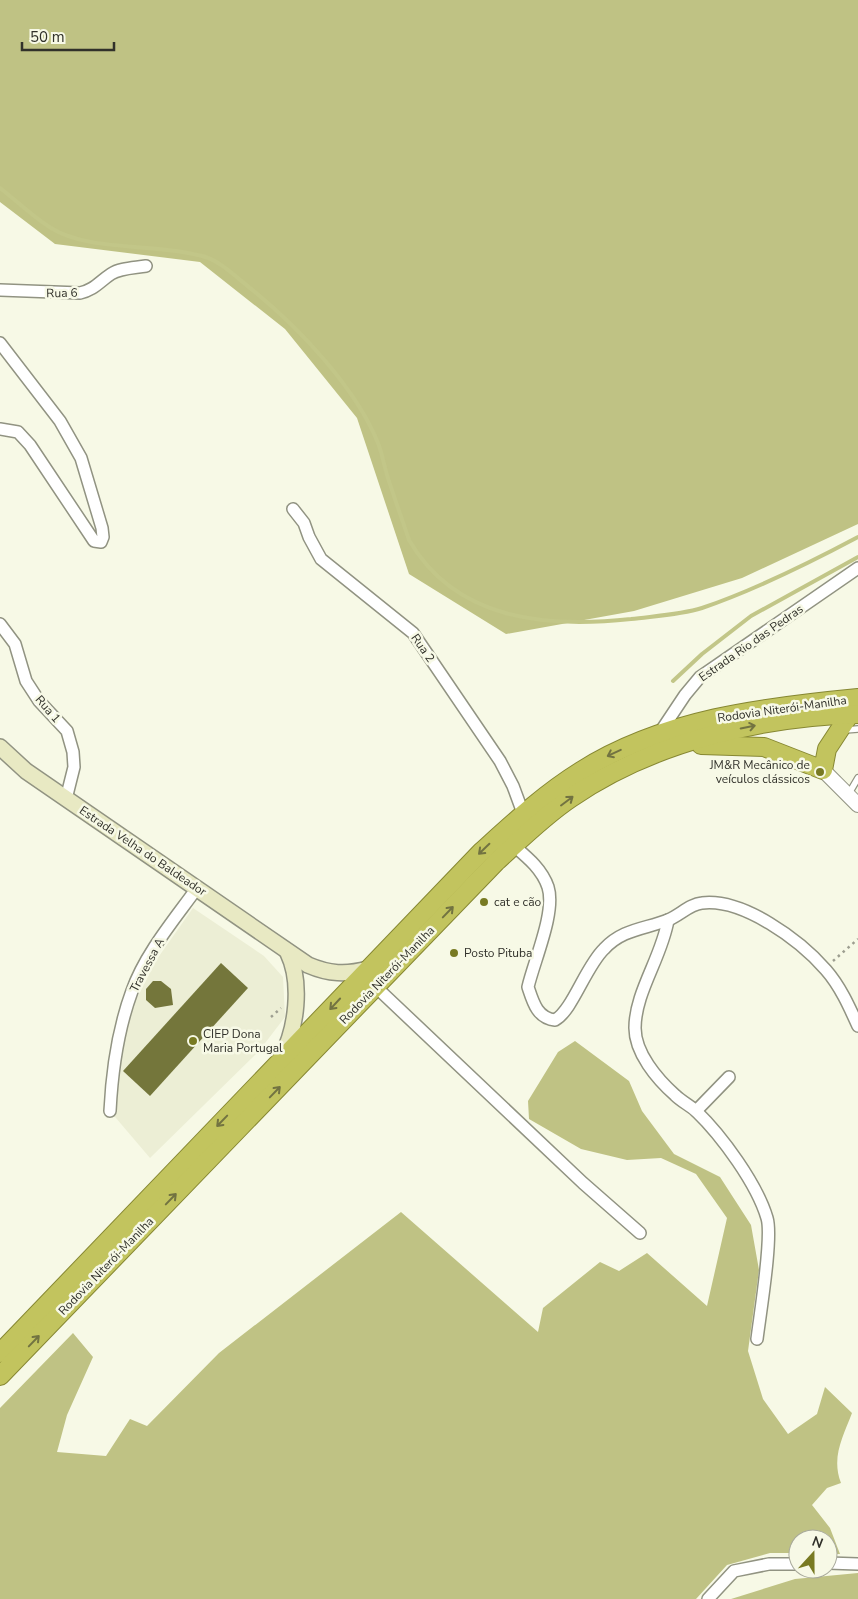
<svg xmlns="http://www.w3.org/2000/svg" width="858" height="1599" font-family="'Nunito Sans',sans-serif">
<rect width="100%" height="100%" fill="#f7f9e6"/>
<path fill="#eceed5" d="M193,908L264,956L283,977L285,1017L259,1051L150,1158L110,1111L120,1030L157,959Z"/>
<g fill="#bfc284">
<path d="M0,0H858V524L742,578L634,611L506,634L409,574L357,418L285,329L200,262L55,244L0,202Z"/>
<path d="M575,1041L629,1081L642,1111L674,1154L720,1177L751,1225L759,1270L748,1351L763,1399L788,1434L817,1414L825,1387L852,1413C843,1437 831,1457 841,1483L827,1488L812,1505L830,1528L840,1554H828V1539H798V1553H770L727,1565L696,1599H0V1408L73,1333L93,1357L67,1415L57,1452L106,1456L130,1419L147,1426L219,1353L401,1212L538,1332L543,1308L600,1262L619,1271L647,1253L707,1306L727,1218L696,1174L661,1158L627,1160L581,1149L529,1119L528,1101L558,1052Z"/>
<path d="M858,1573V1599H731L795,1579Z"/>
</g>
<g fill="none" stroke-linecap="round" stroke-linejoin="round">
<g stroke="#c2c688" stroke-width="4">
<path d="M0,188C17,201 33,217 51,228C89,252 158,243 202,256C222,261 239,280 255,292C300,329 356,388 378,443C382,453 384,465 387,475C394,497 402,519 409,540C456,621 547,628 631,619C654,616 680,615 702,608C752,591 811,562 858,537"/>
<path d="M673,681L702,654L751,616L858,557"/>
</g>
</g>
<g fill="#74763b">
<path d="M221,963L248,988L150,1096L123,1071Z"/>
<path d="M153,981H161L171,989L173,1005L155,1008L146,1000V989Z"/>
</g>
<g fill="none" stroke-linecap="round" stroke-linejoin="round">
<g stroke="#919382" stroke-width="8">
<g id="service">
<path d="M845,730L858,729"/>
<path d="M848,795L858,778"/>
</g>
</g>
<g stroke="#919382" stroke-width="14">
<g id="minor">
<path d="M0,290L80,293C94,290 99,282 111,274C120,268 134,268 146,266"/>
<path d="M0,343L60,421L81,458L102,528L103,537L101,542L94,541L30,445L18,432L0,429"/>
<path d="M293,509L304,523L309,537L321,559L413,633L500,761L513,786L523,813"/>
<path d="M0,624L15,644L26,681L39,701L67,731L73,752L74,767L66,799"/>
<path d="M659,734L685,695L700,677L858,568"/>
<path d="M514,846C527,857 542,869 548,887C556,912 534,961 528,987C533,1002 537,1018 555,1020C572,1011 586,966 604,949C622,929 645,929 668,920C680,915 690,904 702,903C743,898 800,940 826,970C840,986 849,1006 858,1026"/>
<path d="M668,920C662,957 635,992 635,1028C635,1053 657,1079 675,1095C681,1101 689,1105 696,1111C722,1136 757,1184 767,1218C773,1237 760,1314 757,1339"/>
<path d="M376,987L583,1183L640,1233"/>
<path d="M110,1111C112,1071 118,1029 132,991C145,954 174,920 197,888"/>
<path d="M696,1111L729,1077"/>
<path d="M828,1563L858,1564"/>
<path d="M708,1599L734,1571L769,1564H798"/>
</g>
</g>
<g stroke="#919382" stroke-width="16">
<path id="tertiary" d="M823,770L858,805"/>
</g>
<g stroke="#919382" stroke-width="18">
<g id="secondary">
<path d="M0,747L26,771L308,965C329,974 346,975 368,969"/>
<path d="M281,1058C297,1029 302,982 288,953"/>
</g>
</g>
<g stroke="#868732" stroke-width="20">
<g id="trunk">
<path d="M701,745L764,747L823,770L827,749L850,714"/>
<path d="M0,1353L481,852C513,823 544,794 581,771C663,719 764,707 858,698"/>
<path d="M0,1376L496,862C520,840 544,816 571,798C652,742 760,717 858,714"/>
</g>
</g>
<g stroke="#9d9e90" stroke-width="2.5" stroke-dasharray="2.5 4" stroke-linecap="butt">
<path d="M833,961L858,939"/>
<path d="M271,1017L281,1008"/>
</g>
<use href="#service" stroke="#fff" stroke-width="5.5"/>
<use href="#minor" stroke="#fff" stroke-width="11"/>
<use href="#tertiary" stroke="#fff" stroke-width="14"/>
<use href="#secondary" stroke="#e8e9c3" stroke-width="15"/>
<use href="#trunk" stroke="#c2c45e" stroke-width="18"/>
</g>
<defs><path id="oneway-shaft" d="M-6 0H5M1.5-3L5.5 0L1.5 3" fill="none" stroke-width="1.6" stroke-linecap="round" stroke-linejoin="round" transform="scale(1.25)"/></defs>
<g stroke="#727341">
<use href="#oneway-shaft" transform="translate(748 727) rotate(-11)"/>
<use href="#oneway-shaft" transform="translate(614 753) rotate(155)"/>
<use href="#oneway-shaft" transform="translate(567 801) rotate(-37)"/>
<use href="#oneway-shaft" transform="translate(484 849) rotate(136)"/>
<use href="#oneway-shaft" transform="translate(448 912) rotate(-46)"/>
<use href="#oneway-shaft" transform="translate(335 1004) rotate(133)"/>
<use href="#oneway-shaft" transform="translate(275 1092) rotate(-46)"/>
<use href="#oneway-shaft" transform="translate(222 1121) rotate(134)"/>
<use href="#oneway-shaft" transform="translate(171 1199) rotate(-46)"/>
<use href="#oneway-shaft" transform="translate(34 1341) rotate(-46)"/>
</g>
<g fill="#787a22" stroke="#f7f9e6" stroke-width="2">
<circle cx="820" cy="772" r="5"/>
<circle cx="484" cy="902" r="5"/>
<circle cx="454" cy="953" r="5"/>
<circle cx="193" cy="1041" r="5"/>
</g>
<g text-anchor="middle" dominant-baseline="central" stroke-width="5" stroke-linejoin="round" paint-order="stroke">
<g font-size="12" fill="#31312a" stroke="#f7f9e6">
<text transform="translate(62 293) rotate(-1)">Rua 6</text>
<text transform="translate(751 643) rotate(-35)">Estrada Rio das Pedras</text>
<text transform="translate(423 648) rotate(55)">Rua 2</text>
<text transform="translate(48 709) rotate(49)">Rua 1</text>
<text transform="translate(782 709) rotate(-8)">Rodovia Niterói-Manilha</text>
<text transform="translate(143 851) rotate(34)">Estrada Velha do Baldeador</text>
<text transform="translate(147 965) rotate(-62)">Travessa A</text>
<text transform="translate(387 975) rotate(-46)">Rodovia Niterói-Manilha</text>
<text transform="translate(106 1266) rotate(-46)">Rodovia Niterói-Manilha</text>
</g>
<g font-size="12" fill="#31312a" stroke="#f7f9e6" text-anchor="start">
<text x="810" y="765" text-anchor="end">JM&amp;R Mecânico de<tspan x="810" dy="14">veículos clássicos</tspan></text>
<text x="494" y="902">cat e cão</text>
<text x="464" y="953">Posto Pituba</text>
<text x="203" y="1034">CIEP Dona<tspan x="203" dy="14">Maria Portugal</tspan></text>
</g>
</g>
<g transform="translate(813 1554) rotate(21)"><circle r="24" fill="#f7f9e6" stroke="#a8a99b"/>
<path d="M0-4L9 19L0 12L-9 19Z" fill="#787a22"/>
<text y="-8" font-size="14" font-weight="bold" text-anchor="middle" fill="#31312a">N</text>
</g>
<path d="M22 42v8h92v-8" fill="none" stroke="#31312a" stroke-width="2.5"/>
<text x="30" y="42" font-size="15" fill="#31312a" stroke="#f7f9e6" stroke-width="4" paint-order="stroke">50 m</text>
</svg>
